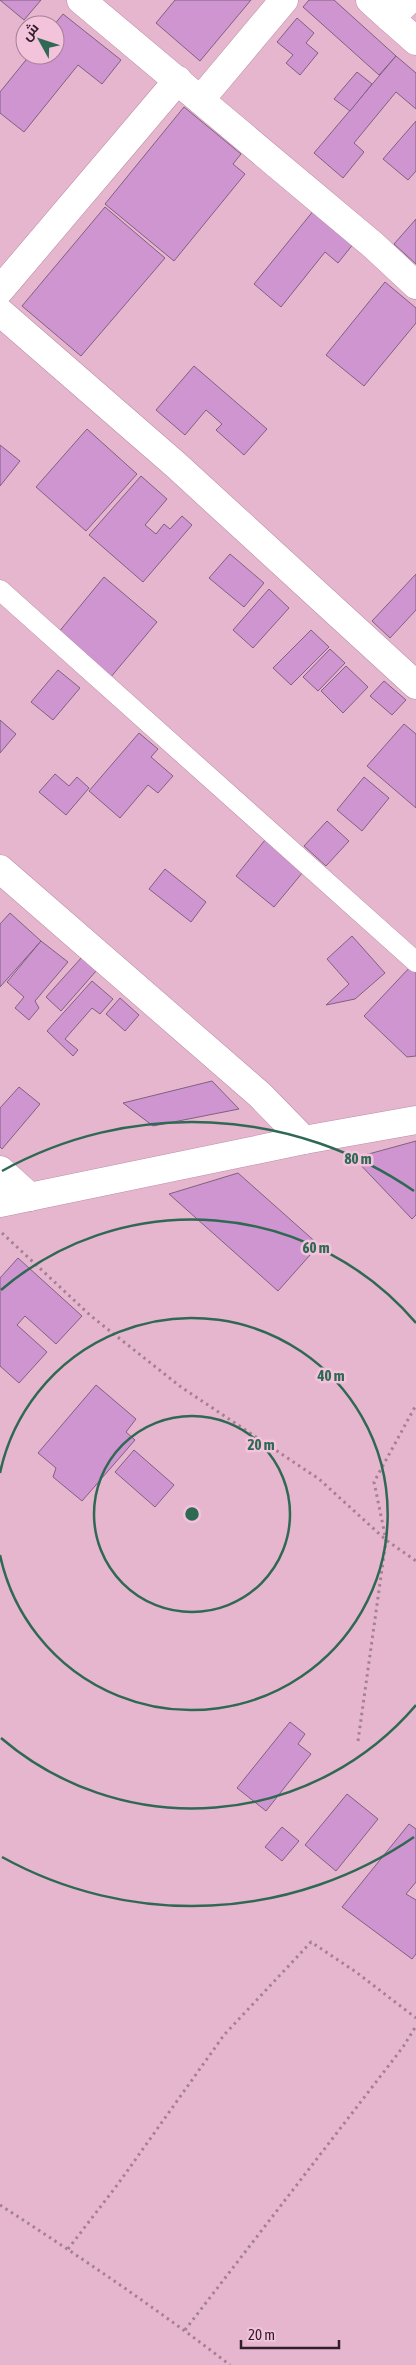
<svg xmlns="http://www.w3.org/2000/svg" width="416" height="2365" font-family="'Asap Condensed',Cairo,sans-serif">
<rect width="100%" height="100%" fill="#e6b6cf"/>
<g fill="#cf95d1" stroke="#806081">
<path d="M0,0H41L24,20Z"/>
<path d="M175,0H251L200,61L156,23Z"/>
<path d="M309,0H334L396,56L379,75L303,7Z"/>
<path d="M63,14L121,60L102,84L78,65L24,132L0,113V92L30,55H55L54,25Z"/>
<path d="M297,18L314,33L306,43L318,53L300,75L286,63L293,55L277,42Z"/>
<path d="M396,56L416,73V109L396,92L354,143L364,152L343,178L314,153Z"/>
<path d="M357,72L372,84L350,111L334,99Z"/>
<path d="M184,107L241,154L233,164L245,174L174,261L105,204Z"/>
<path d="M416,121V171L408,180L383,159Z"/>
<path d="M105,207L165,258L81,356L22,306Z"/>
<path d="M314,210L354,243L338,263L325,252L281,307L254,284Z"/>
<path d="M416,219V264L394,244Z"/>
<path d="M385,282L416,308V323L364,386L326,355Z"/>
<path d="M194,366L267,429L244,455L216,430L222,424L206,410L185,435L156,410Z"/>
<path d="M87,429L137,474L86,531L36,487Z"/>
<path d="M0,445L20,461L0,486Z"/>
<path d="M141,476L167,499L145,525L156,534L164,524L170,529L182,516L192,525L143,582L89,535Z"/>
<path d="M230,554L264,583L244,607L209,578Z"/>
<path d="M416,574V610L390,638L372,621Z"/>
<path d="M104,577L157,622L110,678L58,633Z"/>
<path d="M269,589L289,608L253,648L233,630Z"/>
<path d="M311,630L329,647L291,685L273,668Z"/>
<path d="M330,649L345,663L318,691L303,677Z"/>
<path d="M346,666L368,687L343,713L321,691Z"/>
<path d="M58,670L80,688L53,720L31,702Z"/>
<path d="M384,681L406,700L392,715L370,696Z"/>
<path d="M0,720L16,734L0,753Z"/>
<path d="M404,724L416,734V808L367,766Z"/>
<path d="M139,733L158,749L151,757L173,776L158,793L148,785L120,818L89,791Z"/>
<path d="M55,774L69,786L77,777L89,788L66,815L39,792Z"/>
<path d="M364,777L389,798L362,831L337,810Z"/>
<path d="M327,821L349,841L326,866L304,846Z"/>
<path d="M265,840L303,872L274,907L236,876Z"/>
<path d="M165,869L206,902L191,922L149,889Z"/>
<path d="M10,913L41,941L0,987V924Z"/>
<path d="M352,936L385,973L355,999L326,1005L349,984L327,959Z"/>
<path d="M41,941L68,962L35,1001L39,1008L29,1020L15,1008L24,997L7,982Z"/>
<path d="M82,957L97,970L61,1011L46,997Z"/>
<path d="M412,965L416,969V1056L407,1057L364,1016Z"/>
<path d="M92,981L113,999L100,1014L92,1008L65,1039L78,1050L73,1056L47,1031Z"/>
<path d="M120,998L139,1015L125,1031L106,1014Z"/>
<path d="M212,1081L239,1109L153,1126L123,1103Z"/>
<path d="M19,1087L40,1104L2,1149L0,1147V1108Z"/>
<path d="M416,1141V1215L412,1219L354,1158Z"/>
<path d="M238,1173L319,1245L278,1291L169,1194Z"/>
<path d="M18,1258L82,1316L56,1344L25,1316L17,1325L47,1352L19,1383L0,1366V1278Z"/>
<path d="M96,1385L136,1419L126,1432L135,1440L82,1501L53,1477L56,1468L38,1453Z"/>
<path d="M134,1450L174,1485L155,1507L115,1472Z"/>
<path d="M290,1722L305,1734L298,1744L311,1754L266,1811L237,1788Z"/>
<path d="M347,1794L378,1819L336,1871L305,1845Z"/>
<path d="M409,1824L416,1829V1882L406,1894L416,1900V1954L412,1959L342,1907Z"/>
<path d="M282,1827L299,1841L282,1861L265,1847Z"/>
</g>
<g fill="none" stroke-linecap="round" stroke-linejoin="round">
<g stroke="#bb8da5" stroke-width="21">
<path id="lane" d="M0,590L416,962"/>
</g>
<g stroke="#bb8da5" stroke-width="29">
<g id="street">
<path d="M81,0L373,245L416,285"/>
<path d="M370,0L390,18"/>
<path d="M409,0L390,18L416,41"/>
<path d="M201,99L284,0"/>
<path d="M0,290L178,80"/>
<path d="M0,312L176,465L416,685"/>
<path d="M0,869L260,1095L304,1140"/>
<path d="M0,1170L30,1197"/>
</g>
</g>
<g stroke="#bb8da5" stroke-width="29">
<path id="secondary" d="M0,1203L304,1140L416,1120"/>
</g>
<g stroke="#a58093" stroke-width="3" stroke-dasharray="2.5 4" stroke-linecap="butt">
<path d="M2,1233L91,1316L181,1387L319,1479L386,1540L416,1561"/>
<path d="M358,1741L386,1540L374,1482L416,1405"/>
<path d="M0,2205C79,2256 156,2308 230,2365"/>
<path d="M68,2249L118,2184L224,2035L311,1942L356,1972L416,2018"/>
<path d="M185,2330L403,2047L416,2026"/>
</g>
<use href="#lane" stroke="#fff" stroke-width="20"/>
<use href="#street" stroke="#fff" stroke-width="28"/>
<use href="#secondary" stroke="#fff" stroke-width="28"/>
</g>
<g fill="none" stroke="#2f6953" stroke-width="2.5">
<circle cx="192" cy="1514" r="98"/>
<path d="M0 1473A196 196 0 1 1 0 1555"/>
<path d="M416 1705A294 294 0 0 1 1 1738M1 1290A294 294 0 0 1 416 1323"/>
<path d="M414 1837A392 392 0 0 1 2 1857M2 1171A392 392 0 0 1 414 1191"/>
</g>
<circle cx="192" cy="1514" r="8" fill="#2f6953" stroke="#f3c3dc" stroke-width="2.5"/>
<g font-size="15" text-anchor="middle" font-weight="bold" fill="#2f6953" stroke="#f3c3dc" stroke-width="5" stroke-linejoin="round" paint-order="stroke">
<text x="358" y="1164">80 m</text>
<text x="316" y="1253">60 m</text>
<text x="331" y="1381">40 m</text>
<text x="261" y="1450">20 m</text>
</g>
<g transform="translate(40 40) rotate(310)"><circle r="24" fill="#f3c3dc" stroke="#a58194"/>
<path d="M0-4L9 19L0 12L-9 19Z" fill="#2f6953"/>
<text y="-8" font-size="14" font-weight="bold" text-anchor="middle" fill="#301f28">ش</text>
</g>
<path d="M241 2340v8h98v-8" fill="none" stroke="#301f28" stroke-width="2.5"/>
<text x="248" y="2340" font-size="15" fill="#301f28" stroke="#f3c3dc" stroke-width="4" paint-order="stroke">20 m</text>
</svg>
